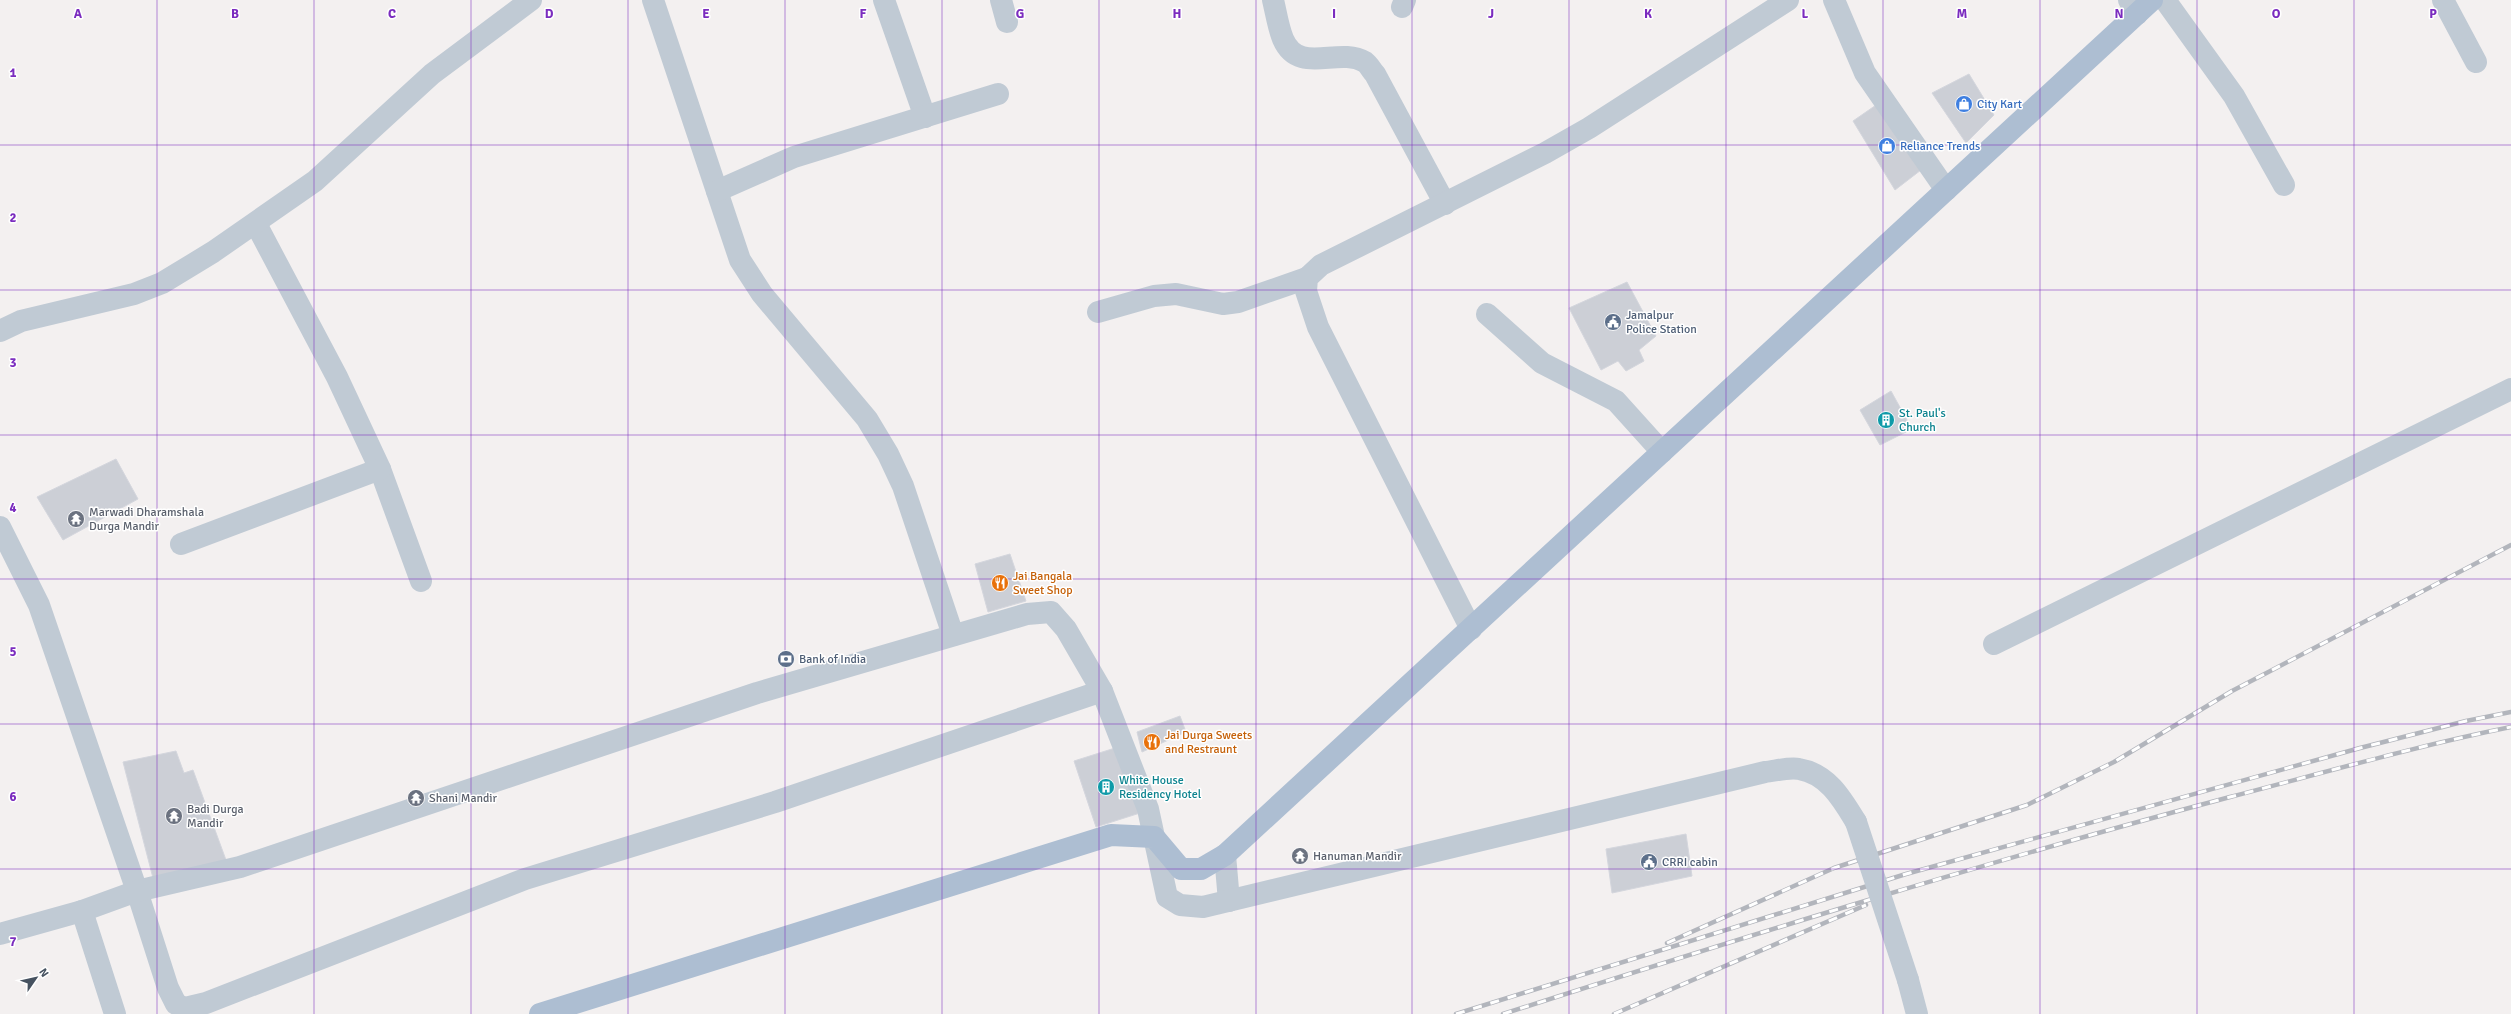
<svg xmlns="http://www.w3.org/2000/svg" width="2511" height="1014" font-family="Signika,sans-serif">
<rect width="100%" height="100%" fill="#f3f0f0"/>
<g fill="#cccfd6" stroke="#d4d6dd">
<path d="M1969,74L1994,115L1966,143L1932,93Z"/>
<path d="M1879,103L1921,170L1895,190L1853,121Z"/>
<path d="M1627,282L1656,336L1639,350L1644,361L1626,371L1618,361L1601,370L1569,308Z"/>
<path d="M1891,391L1912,429L1880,445L1860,410Z"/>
<path d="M116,459L138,499L63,540L37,497Z"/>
<path d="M1010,554L1026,601L988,612L975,564Z"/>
<path d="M1180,716L1186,732L1142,752L1137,732Z"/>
<path d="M1115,748L1140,813L1096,827L1074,761Z"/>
<path d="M176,751L184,773L193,770L226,860L154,882L123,762Z"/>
<path d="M1686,834L1692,876L1612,893L1606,849Z"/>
</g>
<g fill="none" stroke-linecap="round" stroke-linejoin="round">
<g stroke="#c0cad4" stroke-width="22">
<path d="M653,0L740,260L762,294L867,419L888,454L903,486L953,635"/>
<path d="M884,0L925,117"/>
<path d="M1001,0L1007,22"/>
<path d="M1273,0C1276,12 1278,27 1283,39C1299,76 1338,46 1365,62C1369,65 1372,71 1375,74L1445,204"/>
<path d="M1834,0L1865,73L1946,190"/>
<path d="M2129,0L2137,14"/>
<path d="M2165,0L2234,96L2284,185"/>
<path d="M2443,0L2476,62"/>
<path d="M1402,7L1405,0"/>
<path d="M717,191L794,157L998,94"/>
<path d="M256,224L337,377L380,469L421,581"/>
<path d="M1098,312L1154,296L1176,294L1223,304L1238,302L1307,278"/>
<path d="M1487,314L1542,363L1616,401L1662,452"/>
<path d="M0,331L21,321L134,294L162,283L213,252L315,181L432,74L531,0"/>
<path d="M0,527L39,605L137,891L168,988L176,1004L185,1008L206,1003L525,879L775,802L1102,691"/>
<path d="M181,544L380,469"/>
<path d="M1471,629L1318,327L1306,291L1307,278L1321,265L1545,153L1589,128L1788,0"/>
<path d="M1994,644L2511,389"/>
<path d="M1225,855L1229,901"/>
<path d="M82,911L115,1014"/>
<path d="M0,934L82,911L137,891L240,867L757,693L1027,614L1051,612L1066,629L1102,691L1148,809L1167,897L1180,905L1203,907L1765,772C1775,771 1789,767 1799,769C1828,774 1842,799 1856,822"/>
<path d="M1908,980L1917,1014"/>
</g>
<path stroke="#adbed2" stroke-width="22" d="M540,1014L1111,835L1154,837L1181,869H1201L1225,855L2152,0"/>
<g stroke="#b2b5bc" stroke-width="4.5">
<g id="rail">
<path d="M1667,943L1834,868L2027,805L2114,762L2232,691L2511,545"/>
<path d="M1456,1014L1906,874L2360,748L2466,721L2511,712"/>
<path d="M1503,1014C1744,937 1985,862 2230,797C2323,773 2416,746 2511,727"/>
<path d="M1614,1014L1866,905"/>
</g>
</g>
<use href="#rail" stroke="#fff" stroke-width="3" stroke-dasharray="9" stroke-linecap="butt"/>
<path stroke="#c0cad4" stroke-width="22" d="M1856,822L1908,980"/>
</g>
<path fill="none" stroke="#7b2cbf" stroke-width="1" stroke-opacity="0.55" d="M157,0V1014M314,0V1014M471,0V1014M628,0V1014M785,0V1014M942,0V1014M1099,0V1014M1256,0V1014M1412,0V1014M1569,0V1014M1726,0V1014M1883,0V1014M2040,0V1014M2197,0V1014M2354,0V1014M0,145H2511M0,290H2511M0,435H2511M0,579H2511M0,724H2511M0,869H2511"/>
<defs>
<g id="shop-disc" transform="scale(0.9)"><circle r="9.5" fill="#3f7fe0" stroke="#fff"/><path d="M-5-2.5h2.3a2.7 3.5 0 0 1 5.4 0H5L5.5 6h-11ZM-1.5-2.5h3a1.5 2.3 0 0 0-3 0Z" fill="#fff"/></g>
<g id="civic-disc" transform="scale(0.9)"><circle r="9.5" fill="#5c6f8a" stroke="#fff"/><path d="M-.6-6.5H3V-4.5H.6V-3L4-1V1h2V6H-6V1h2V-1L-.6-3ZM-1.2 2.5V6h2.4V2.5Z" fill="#fff"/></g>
<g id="building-disc" transform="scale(0.9)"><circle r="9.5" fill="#0f9aa8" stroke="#fff"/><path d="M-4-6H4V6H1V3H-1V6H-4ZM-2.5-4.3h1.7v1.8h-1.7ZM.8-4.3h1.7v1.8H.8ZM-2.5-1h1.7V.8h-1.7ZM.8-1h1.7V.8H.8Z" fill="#fff"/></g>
<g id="temple-disc" transform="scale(0.9)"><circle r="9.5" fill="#6b7280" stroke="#fff"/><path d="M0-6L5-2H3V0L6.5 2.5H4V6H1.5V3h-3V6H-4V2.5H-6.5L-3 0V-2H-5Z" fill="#fff"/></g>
<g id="restaurant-disc" transform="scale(0.9)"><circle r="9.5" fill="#e8710a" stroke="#fff"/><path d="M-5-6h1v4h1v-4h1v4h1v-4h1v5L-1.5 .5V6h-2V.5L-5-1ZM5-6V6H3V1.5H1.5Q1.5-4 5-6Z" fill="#fff"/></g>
<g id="bank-disc" transform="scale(0.9)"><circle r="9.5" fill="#5c6f8a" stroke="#fff"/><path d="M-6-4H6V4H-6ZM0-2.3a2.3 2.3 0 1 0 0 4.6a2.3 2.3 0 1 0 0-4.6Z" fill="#fff"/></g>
</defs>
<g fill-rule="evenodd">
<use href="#shop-disc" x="1964" y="104"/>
<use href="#shop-disc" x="1887" y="146"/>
<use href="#civic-disc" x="1613" y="322"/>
<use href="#building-disc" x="1886" y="420"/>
<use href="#temple-disc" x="76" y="519"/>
<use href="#restaurant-disc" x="1000" y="583"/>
<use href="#bank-disc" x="786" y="659"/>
<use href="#restaurant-disc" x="1152" y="742"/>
<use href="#building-disc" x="1106" y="787"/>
<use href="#temple-disc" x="416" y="798"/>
<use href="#temple-disc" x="174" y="816"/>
<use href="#temple-disc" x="1300" y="856"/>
<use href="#civic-disc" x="1649" y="862"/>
</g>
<g text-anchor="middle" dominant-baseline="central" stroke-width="3" stroke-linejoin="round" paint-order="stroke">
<g font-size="12" fill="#366cbe" stroke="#fff" text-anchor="start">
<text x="1977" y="104">City Kart</text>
<text x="1900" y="146">Reliance Trends</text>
</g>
<g font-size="12" fill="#4e5e75" stroke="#fff" text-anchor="start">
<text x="1626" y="315">Jamalpur<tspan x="1626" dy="14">Police Station</tspan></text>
<text x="799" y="659">Bank of India</text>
<text x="1662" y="862">CRRI cabin</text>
</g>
<g font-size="12" fill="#0d838f" stroke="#fff" text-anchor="start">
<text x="1899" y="413">St. Paul's<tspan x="1899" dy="14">Church</tspan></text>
<text x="1119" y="780">White House<tspan x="1119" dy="14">Residency Hotel</tspan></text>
</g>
<g font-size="12" fill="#5b616d" stroke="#fff" text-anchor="start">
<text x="89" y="512">Marwadi Dharamshala<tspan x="89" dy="14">Durga Mandir</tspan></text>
<text x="429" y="798">Shani Mandir</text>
<text x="187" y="809">Badi Durga<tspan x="187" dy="14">Mandir</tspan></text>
<text x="1313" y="856">Hanuman Mandir</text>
</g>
<g font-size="12" fill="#c56008" stroke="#fff" text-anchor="start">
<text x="1013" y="576">Jai Bangala<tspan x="1013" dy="14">Sweet Shop</tspan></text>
<text x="1165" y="735">Jai Durga Sweets<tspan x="1165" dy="14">and Restraunt</tspan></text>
</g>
</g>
<g font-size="13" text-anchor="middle" font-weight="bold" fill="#7b2cbf" stroke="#fff" stroke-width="3" stroke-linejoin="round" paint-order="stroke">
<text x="78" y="18">A</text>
<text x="235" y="18">B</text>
<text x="392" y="18">C</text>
<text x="549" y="18">D</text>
<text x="706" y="18">E</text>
<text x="863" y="18">F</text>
<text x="1020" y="18">G</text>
<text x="1177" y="18">H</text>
<text x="1334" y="18">I</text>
<text x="1491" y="18">J</text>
<text x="1648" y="18">K</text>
<text x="1805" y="18">L</text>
<text x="1962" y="18">M</text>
<text x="2119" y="18">N</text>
<text x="2276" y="18">O</text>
<text x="2433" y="18">P</text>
<text x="13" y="77">1</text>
<text x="13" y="222">2</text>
<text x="13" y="367">3</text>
<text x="13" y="512">4</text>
<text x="13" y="656">5</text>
<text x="13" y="801">6</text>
<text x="13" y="946">7</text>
</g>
<g transform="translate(36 978) rotate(56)" stroke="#ffffff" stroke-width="3" paint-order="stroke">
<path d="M0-3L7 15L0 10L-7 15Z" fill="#465260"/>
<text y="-6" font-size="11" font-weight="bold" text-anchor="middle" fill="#465260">N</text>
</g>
</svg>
